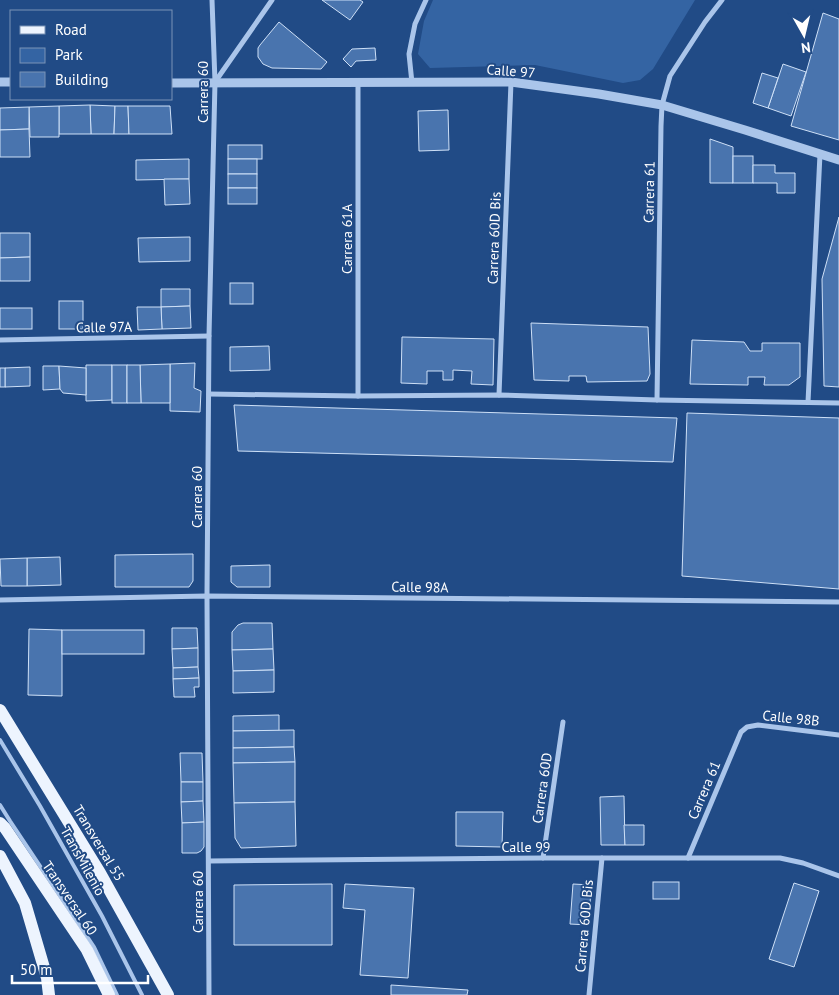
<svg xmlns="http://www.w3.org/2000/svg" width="839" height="995" font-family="'PT Sans',sans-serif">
<rect width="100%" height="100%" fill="#214b86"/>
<path fill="#3464a3" d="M433,0H695L653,69L640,80L623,83L535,65L430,68L418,54L424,21Z"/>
<g fill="#4974ae" stroke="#cee0f7">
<path d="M322,0H360L363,2L350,20Z"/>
<path d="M823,13L839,19V140L791,126Z"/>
<path d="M279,22L327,62L321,69L272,68L263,64L258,57V48L260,45Z"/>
<path d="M375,48L376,60L356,61L351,67L343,59L352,49Z"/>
<path d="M783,64L806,72L791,116L768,108Z"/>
<path d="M762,73L778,78L768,108L753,103Z"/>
<path d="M90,105L115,106L114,134H91Z"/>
<path d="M90,105L91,134H59V106Z"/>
<path d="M59,106V137H30L29,107Z"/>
<path d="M115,106H128L129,134H114Z"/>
<path d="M128,106H170L172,134H129Z"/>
<path d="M29,107V129L0,130V108Z"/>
<path d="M448,110L449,150L419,151L418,111Z"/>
<path d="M29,129L30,157H0V130Z"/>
<path d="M710,139L733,147V183H710Z"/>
<rect x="228" y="145" width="34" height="14"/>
<rect x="733" y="156" width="20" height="27"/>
<path d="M189,159V179L136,180V160Z"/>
<rect x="228" y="159" width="29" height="15"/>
<path d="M753,165H775V173H795V193H777V183H753Z"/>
<rect x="228" y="174" width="29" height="14"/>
<path d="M164,179H189L190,204L165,205Z"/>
<rect x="228" y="188" width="29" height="16"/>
<path d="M839,217V387L824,386L822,279Z"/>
<path d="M0,233H30V257L0,258Z"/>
<path d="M190,237V261L139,262L138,238Z"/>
<path d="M30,257V281H0V258Z"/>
<rect x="230" y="283" width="23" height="21"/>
<path d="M161,289H190V306L161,307Z"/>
<rect x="59" y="301" width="24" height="28"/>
<path d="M190,306L191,328L162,329L161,307Z"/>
<path d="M137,307H161L162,329L138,330Z"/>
<rect x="0" y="308" width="32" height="21"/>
<path d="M531,323L648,327L650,374L647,381L587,382L586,376H569V381L534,380Z"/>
<path d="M402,337L494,339L493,385L471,384L472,371L453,370V380H443V371H427V384L401,383Z"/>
<path d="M692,340L744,342L750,351H762V343H800V377L789,385H764L765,377H748V385L690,384Z"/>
<path d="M269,346L270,370L230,371V347Z"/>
<path d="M195,363L194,388L201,391L200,412L170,411V364Z"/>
<path d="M170,364V403H141L140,365Z"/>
<path d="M86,365H112V400L86,401Z"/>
<rect x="112" y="365" width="15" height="38"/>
<path d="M127,365H140L141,403H127Z"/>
<path d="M43,366H59L60,389L43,390Z"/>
<path d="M59,366L86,368V395L63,393L60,389Z"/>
<path d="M30,367V386L5,387V368Z"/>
<rect x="0" y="368" width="5" height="19"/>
<path d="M234,405L677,418L673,462L238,451Z"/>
<path d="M687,413L839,418V589L682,576Z"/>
<path d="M193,554V581L189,587H115V555Z"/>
<path d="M60,557L61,585L27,586V558Z"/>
<path d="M27,558V586H1L0,559Z"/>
<path d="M270,565V587H237L231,582V566Z"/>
<path d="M243,623H272L273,649L232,650V632L238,625Z"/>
<path d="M172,628H197L198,648L172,649Z"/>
<path d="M29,629L62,630V696L28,695Z"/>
<rect x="62" y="630" width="82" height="24"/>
<path d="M198,648V667L173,668L172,649Z"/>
<path d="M273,649L274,670L233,671L232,650Z"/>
<path d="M198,667L199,678L173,679V668Z"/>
<path d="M274,670V692L233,693V671Z"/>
<path d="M199,678V687H194L195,697H174L173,679Z"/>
<path d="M279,715V731H233V716Z"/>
<path d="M294,730V747L233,748V731Z"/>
<path d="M294,747L295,762L233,763V748Z"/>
<path d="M180,753H202L203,782H181Z"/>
<path d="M295,762V802L234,803L233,763Z"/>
<path d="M181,782H203V801L181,802Z"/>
<path d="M624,796L625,845H601L600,797Z"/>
<path d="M203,801L204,822L182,823L181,802Z"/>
<path d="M295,802L296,846L241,848L235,838L234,803Z"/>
<path d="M456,812H503L502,847L456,846Z"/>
<path d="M204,822V847L201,851L197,853H182V823Z"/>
<path d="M624,825H644V845H625Z"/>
<rect x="653" y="882" width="26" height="17"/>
<path d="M794,883L819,891L794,967L769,959Z"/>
<path d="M332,884V945H234V885Z"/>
<path d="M345,884L414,888L408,978L360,975L365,910L343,908Z"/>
<path d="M573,884L591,885L589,925L570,924Z"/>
<path d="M391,985L468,990L467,995H391Z"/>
</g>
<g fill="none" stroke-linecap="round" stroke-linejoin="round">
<g stroke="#aac5ea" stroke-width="4">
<path d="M0,740L40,806L102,916L142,995"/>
<path d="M0,805L10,821L94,947L117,995"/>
</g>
<g stroke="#aac5ea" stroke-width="5">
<path d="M215,82L272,0"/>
<path d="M358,82V396"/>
<path d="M412,83L409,54L415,24L426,0"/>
<path d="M0,340L209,336"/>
<path d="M209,394L358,396L499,395L657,400L839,403"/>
<path d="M499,395L511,82"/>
<path d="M657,400L661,126L662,105L670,76L705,22L722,0"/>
<path d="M808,402L820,154"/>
<path d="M0,600L207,596L839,602"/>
<path d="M543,858L563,722"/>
<path d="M688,858L741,732L747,727L758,725L839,735"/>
<path d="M209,861L543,858H780L803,863L839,876"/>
<path d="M209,995L207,596L209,336L215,82L212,0"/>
<path d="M589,995L602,858"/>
</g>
<g stroke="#aac5ea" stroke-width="9">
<path d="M0,82H11"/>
<path d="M171,83L511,82L599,94L662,105L745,130L839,160"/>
</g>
<g stroke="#edf4fe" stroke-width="12">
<path d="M0,710L100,873L168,995"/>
<path d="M0,823L5,828L87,950L109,995"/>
<path d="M0,856L25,903L47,978L49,995"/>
</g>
</g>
<g text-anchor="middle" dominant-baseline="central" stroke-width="4" stroke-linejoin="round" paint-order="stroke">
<g font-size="14" fill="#fff" stroke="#214b86">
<text transform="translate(511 71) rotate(4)">Calle 97</text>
<text transform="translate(203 92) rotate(-90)">Carrera 60</text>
<text transform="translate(649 192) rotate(-89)">Carrera 61</text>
<text transform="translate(494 238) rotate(-88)">Carrera 60D Bis</text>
<text transform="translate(347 239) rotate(-90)">Carrera 61A</text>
<text transform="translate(104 327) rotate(-1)">Calle 97A</text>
<text transform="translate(197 497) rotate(-90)">Carrera 60</text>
<text transform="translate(420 587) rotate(1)">Calle 98A</text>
<text transform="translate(791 718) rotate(6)">Calle 98B</text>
<text transform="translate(542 788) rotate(-82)">Carrera 60D</text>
<text transform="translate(704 790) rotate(-67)">Carrera 61</text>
<text transform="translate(99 843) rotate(59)">Transversal 55</text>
<text x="526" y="847">Calle 99</text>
<text transform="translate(83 861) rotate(61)">TransMilenio</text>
<text transform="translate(70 898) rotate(56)">Transversal 60</text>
<text transform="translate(198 902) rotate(-90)">Carrera 60</text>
<text transform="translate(584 926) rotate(-85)">Carrera 60D Bis</text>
</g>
</g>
<rect x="10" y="10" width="162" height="90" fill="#214b86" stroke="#7a93b6"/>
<rect x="20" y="26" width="25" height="8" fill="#edf4fe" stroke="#7a93b6"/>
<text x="55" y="35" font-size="15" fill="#ffffff">Road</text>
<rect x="20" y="48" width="25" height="15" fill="#3464a3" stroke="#7a93b6"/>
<text x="55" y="60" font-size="15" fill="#ffffff">Park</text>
<rect x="20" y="72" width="25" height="15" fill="#4974ae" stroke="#7a93b6"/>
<text x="55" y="85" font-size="15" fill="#ffffff">Building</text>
<g transform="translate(804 35) rotate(172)" stroke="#214b86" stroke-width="4" paint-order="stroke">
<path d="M0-4L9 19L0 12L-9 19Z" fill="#ffffff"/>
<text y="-8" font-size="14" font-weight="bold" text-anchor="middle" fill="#ffffff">N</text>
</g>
<path d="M12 975v8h136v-8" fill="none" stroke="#ffffff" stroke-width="2.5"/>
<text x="20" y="975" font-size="15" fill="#ffffff" stroke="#214b86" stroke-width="4" paint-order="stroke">50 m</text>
</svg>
